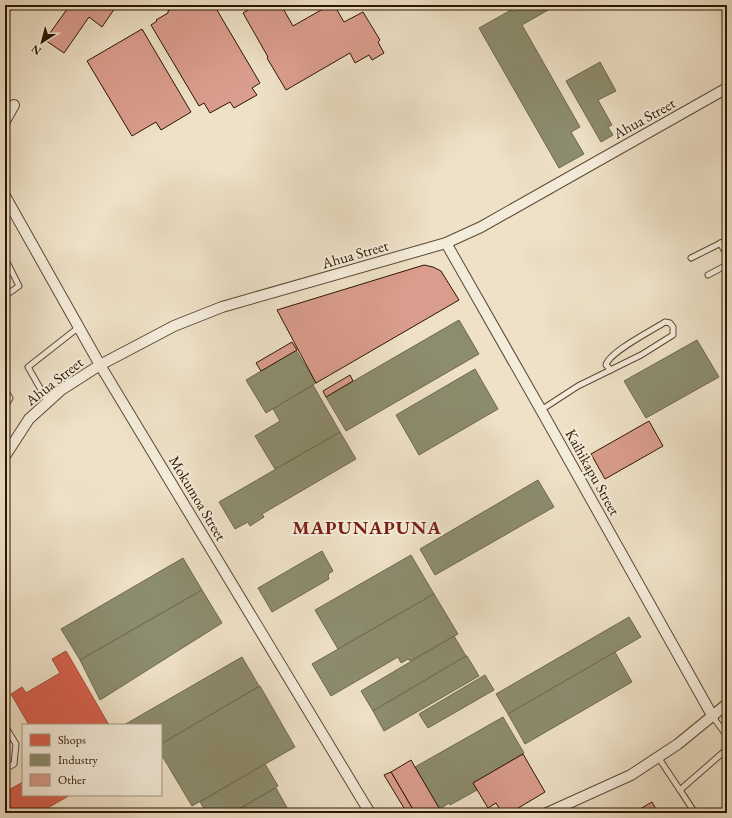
<svg xmlns="http://www.w3.org/2000/svg" width="732" height="818" font-family="'EB Garamond',serif">
<rect width="100%" height="100%" fill="#eee1c7"/>
<filter id="stains"><feTurbulence type="fractalNoise" baseFrequency=".005" numOctaves="4"/><feColorMatrix values="0 0 0 0 .2 0 0 0 0 .09 0 0 0 0 .02 0 0 0 .5 -.17"/></filter>
<radialGradient id="worn" r=".72"><stop offset=".6" stop-color="#630" stop-opacity="0"/><stop offset="1" stop-color="#630" stop-opacity=".3"/></radialGradient>
<g fill="#d6604d" stroke="#a34a36">
<path d="M66,651L109,725H29L11,694L22,687L26,693L60,673L52,659Z"/>
<path d="M23,782V795H70L39,813H5V792Z"/>
</g>
<g fill="#8c8c6e" stroke="#6f684d">
<path d="M524,5H557L522,25L580,127L571,132L584,154L559,168L479,28L511,10L512,12Z"/>
<path d="M600,62L616,91L598,100L612,125L608,127L613,135L601,142L566,81Z"/>
<path d="M459,320L479,354L346,431L326,397Z"/>
<path d="M697,340L719,377L646,418L624,381Z"/>
<path d="M296,350L316,383L266,413L246,380Z"/>
<path d="M475,369L498,409L419,455L396,415Z"/>
<path d="M313,385L340,432L275,469L255,436L280,421L273,409Z"/>
<path d="M340,432L356,459L262,514L264,517L250,526L248,522L235,529L219,502Z"/>
<path d="M538,480L554,507L435,575L420,549Z"/>
<path d="M322,551L333,571L328,574L329,575L328,576L329,579L272,612L258,588Z"/>
<path d="M411,555L434,594L338,649L315,610Z"/>
<path d="M183,558L202,590L80,660L61,629Z"/>
<path d="M202,590L222,623L100,700L80,660Z"/>
<path d="M434,594L458,634L410,661L408,659L401,663L398,657L331,696L312,664Z"/>
<path d="M629,617L641,637L508,714L496,694Z"/>
<path d="M454,636L466,656L373,711L361,691Z"/>
<path d="M615,652L632,682L525,744L508,714Z"/>
<path d="M466,656H467L479,676L384,731L373,711Z"/>
<path d="M242,657L259,686L161,744V725H124Z"/>
<path d="M485,675L494,690L428,728L419,714Z"/>
<path d="M260,686L295,747L192,806L161,754V744Z"/>
<path d="M503,717L524,753L473,783L477,790L450,805L449,803L440,809L415,767Z"/>
<path d="M265,764L278,786L232,813H207L200,802Z"/>
<path d="M276,788L290,813H232Z"/>
</g>
<g fill="#da9d8d" stroke="#2b1500">
<path d="M70,5H117L102,27L89,17L64,53L45,40Z"/>
<path d="M178,5H214L260,83L252,88L257,95L234,108L230,102L210,113L204,103L199,106L151,25L157,21L156,20L168,13V11Z"/>
<path d="M257,5H281L293,26L330,5H334L344,22L363,12L380,40L378,42L384,53L372,60L369,55L355,63L350,53L286,90L267,58L268,57L243,13Z"/>
<path d="M142,29L191,112L161,130L156,122L132,136L87,61Z"/>
<path d="M424,265L433,267L441,271L459,300L316,383L277,310Z"/>
<path d="M292,342L297,350L261,371L256,363Z"/>
<path d="M350,375L353,381L326,397L323,391Z"/>
<path d="M649,421L663,446L605,479L591,454Z"/>
<path d="M523,754L545,792L510,813H502L496,803L488,808L473,783Z"/>
<path d="M411,760L415,767L442,813H415L391,772Z"/>
<path d="M391,772L415,813H407L384,775Z"/>
<path d="M652,802L658,813H633Z"/>
</g>
<g fill="none" stroke-linecap="round" stroke-linejoin="round">
<g stroke="#5c4832" stroke-width="7">
<g id="lane">
<path d="M720,243L727,255"/>
<path d="M5,258L19,286L5,296"/>
<path d="M691,258L727,240"/>
<path d="M708,275L725,266L727,260"/>
<path d="M5,390L10,398L5,407"/>
<path d="M48,402L28,367L79,327"/>
<path d="M541,410L578,386L641,355L673,335V327L670,323L665,322C653,330 609,352 606,365L611,370"/>
<path d="M713,717L727,736"/>
<path d="M5,726L16,744L14,764L5,769"/>
<path d="M658,757L680,790"/>
<path d="M695,813L680,790L727,749"/>
</g>
</g>
<g stroke="#5c4832" stroke-width="12">
<g id="street">
<path d="M5,121L14,105"/>
<path d="M5,196L100,365L370,813"/>
<path d="M446,243L541,410L713,717"/>
<path d="M5,456L29,419L61,390L100,365L174,326L222,307L446,243L481,227L727,88"/>
<path d="M547,813L631,775L678,744L727,704"/>
</g>
</g>
<use href="#lane" stroke="#f4ecdb" stroke-width="5"/>
<use href="#street" stroke="#f4ecdb" stroke-width="10"/>
</g>
<g text-anchor="middle" dominant-baseline="central" stroke-width="4" stroke-linejoin="round" paint-order="stroke">
<g font-size="15" fill="#2b1500" stroke="#f4ecdb">
<text transform="translate(644 118) rotate(-29)">Ahua Street</text>
<text transform="translate(355 254) rotate(-16)">Ahua Street</text>
<text transform="translate(54 381) rotate(-38)">Ahua Street</text>
<text transform="translate(593 472) rotate(61)">Kaihikapu Street</text>
<text transform="translate(198 498) rotate(59)">Mokumoa Street</text>
</g>
<g font-size="19" font-weight="bold" letter-spacing="1" fill="#7a1f14" stroke="#f4ecdb">
<text x="367" y="527">MAPUNAPUNA</text>
</g>
</g>
<rect width="732" height="818" fill="none" stroke="#eee1c7" stroke-width="20"/>
<rect x="6" y="6" width="720" height="806" fill="none" stroke="#2b1500" stroke-width="2"/>
<rect x="10" y="10" width="712" height="798" fill="none" stroke="#2b1500"/>
<rect x="22" y="724" width="140" height="72" fill="#f4ecdb" stroke="#a49683"/>
<rect x="30" y="734" width="20" height="12" fill="#d6604d" stroke="#a49683"/>
<text x="58" y="744" font-size="12" fill="#2b1500">Shops</text>
<rect x="30" y="754" width="20" height="12" fill="#8c8c6e" stroke="#a49683"/>
<text x="58" y="764" font-size="12" fill="#2b1500">Industry</text>
<rect x="30" y="774" width="20" height="12" fill="#da9d8d" stroke="#a49683"/>
<text x="58" y="784" font-size="12" fill="#2b1500">Other</text>
<g transform="translate(42 42) rotate(216)" stroke="#f4ecdb" stroke-width="3" paint-order="stroke">
<path d="M0-3L7 15L0 10L-7 15Z" fill="#2b1500"/>
<text y="-6" font-size="11" font-weight="bold" text-anchor="middle" fill="#2b1500">N</text>
</g>
<rect width="100%" height="100%" filter="url(#stains)"/>
<rect width="100%" height="100%" fill="url(#worn)"/>
</svg>
